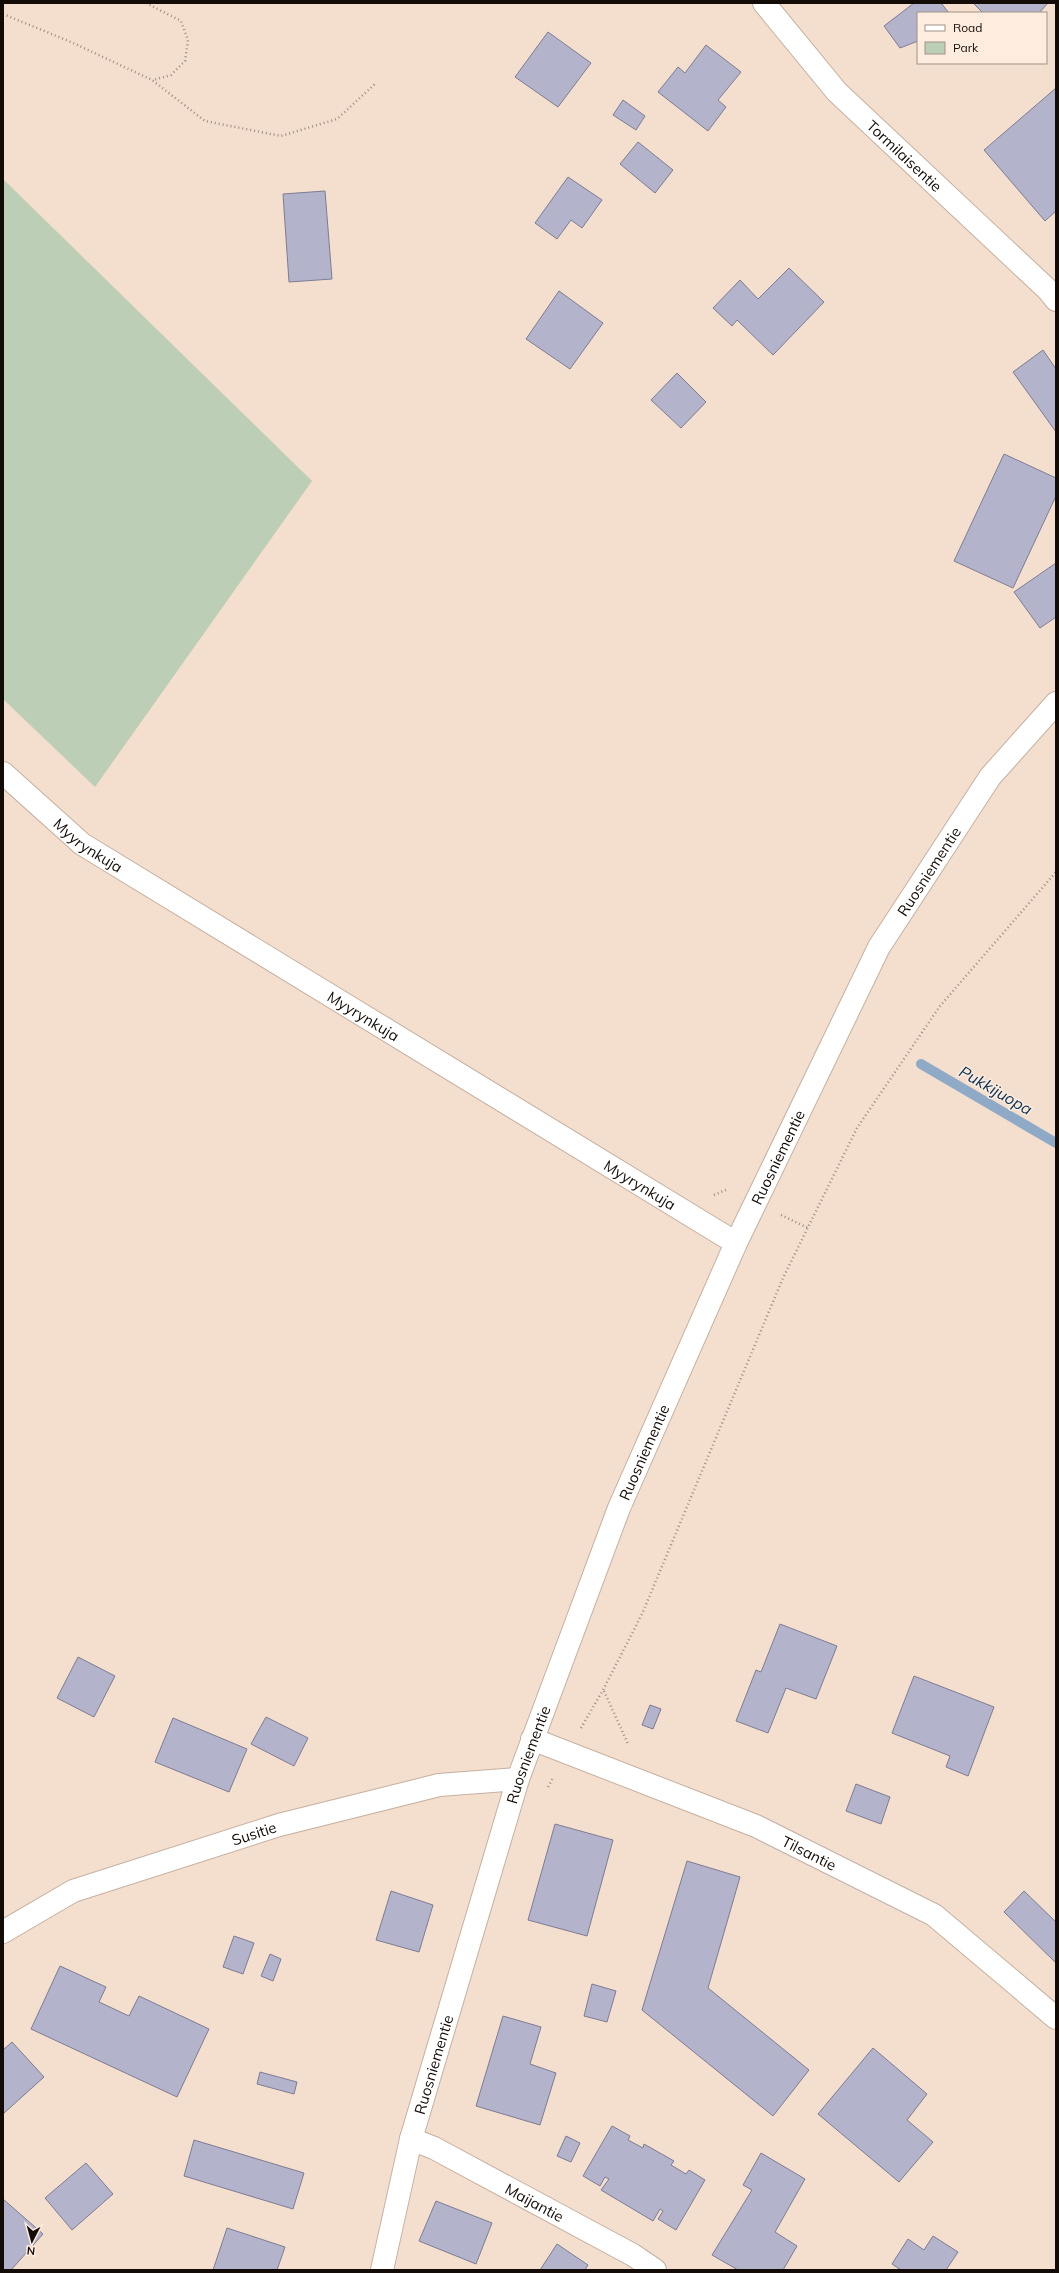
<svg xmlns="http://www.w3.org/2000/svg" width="1059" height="2273" font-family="Mulish,sans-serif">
<rect width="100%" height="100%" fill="#f4decd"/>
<path fill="#bdceb6" d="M3,179L312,481L95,787L3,699Z"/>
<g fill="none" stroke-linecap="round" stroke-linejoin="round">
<path stroke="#8faac7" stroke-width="10" d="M921,1064L1056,1143"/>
</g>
<g fill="#b3b3cb" stroke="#7c7c93">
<path d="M914,3H941L949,13H918V41L900,48L884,26Z"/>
<path d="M973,3H1048L1039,13H983Z"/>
<path d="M548,32L591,63L558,107L515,77Z"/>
<path d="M706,45L741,72L718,100L726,107L708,131L658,92L678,67L685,73Z"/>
<path d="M1056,88V211L1045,221L984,150Z"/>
<path d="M623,100L645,116L636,130L613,115Z"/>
<path d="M638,142L673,170L655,193L620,164Z"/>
<path d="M568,177L602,200L582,228L571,220L557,239L535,223Z"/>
<path d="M325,191L332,279L289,282L283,194Z"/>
<path d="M789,268L824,302L773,355L737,320L732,326L713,308L740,280L758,299Z"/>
<path d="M559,291L603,323L570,369L526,339Z"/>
<path d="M1043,350L1056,369V432L1013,372Z"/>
<path d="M677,373L706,402L681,428L651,400Z"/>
<path d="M1004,454L1056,478V496L1013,588L954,561Z"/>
<path d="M1056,563V617L1040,628L1014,592Z"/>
<path d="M780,1624L837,1646L816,1699L786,1688L768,1733L736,1721L756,1670L761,1672Z"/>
<path d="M78,1657L115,1676L94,1717L57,1698Z"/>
<path d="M914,1676L994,1707L968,1776L946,1767L950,1756L892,1733Z"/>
<path d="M650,1705L661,1709L653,1729L642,1725Z"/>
<path d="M266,1717L308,1738L294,1766L251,1744Z"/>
<path d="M173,1718L247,1749L229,1792L155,1762Z"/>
<path d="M856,1784L890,1797L881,1824L846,1811Z"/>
<path d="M555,1824L613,1840L587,1936L528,1920Z"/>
<path d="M687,1861L740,1877L708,1988L809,2070L773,2116L642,2010Z"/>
<path d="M391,1891L433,1905L419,1952L376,1940Z"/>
<path d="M1024,1891L1056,1922V1963L1004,1912Z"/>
<path d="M234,1936L254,1943L243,1974L223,1967Z"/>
<path d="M270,1954L281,1959L273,1981L261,1976Z"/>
<path d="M60,1966L106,1987L99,2002L129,2016L139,1996L209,2029L177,2097L31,2029Z"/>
<path d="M592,1984L616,1991L607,2022L584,2016Z"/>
<path d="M503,2016L541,2027L530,2064L556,2073L540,2125L476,2106Z"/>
<path d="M12,2042L44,2077L3,2114V2050Z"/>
<path d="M873,2048L927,2094L907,2120L933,2142L899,2182L818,2114Z"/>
<path d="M260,2072L297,2082L294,2094L257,2084Z"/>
<path d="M612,2126L630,2136L628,2140L643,2148L644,2144L674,2161L671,2165L686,2174L689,2170L705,2180L676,2230L658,2219L663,2211L660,2209L653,2221L601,2190L609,2179L605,2177L600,2186L583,2176Z"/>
<path d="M566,2136L580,2143L571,2162L557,2156Z"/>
<path d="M194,2140L304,2173L293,2209L184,2176Z"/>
<path d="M761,2153L805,2179L775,2232L797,2246L783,2270H738L712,2255L752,2190L743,2185Z"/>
<path d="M86,2163L113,2194L72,2230L45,2198Z"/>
<path d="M3,2199L43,2234L11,2270H3Z"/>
<path d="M436,2201L492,2223L476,2264L419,2241Z"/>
<path d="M227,2228L285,2247L277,2270H213Z"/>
<path d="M933,2236L958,2252L946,2270H901L892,2264L908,2239L924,2250Z"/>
<path d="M557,2244L588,2265L585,2270H540Z"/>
</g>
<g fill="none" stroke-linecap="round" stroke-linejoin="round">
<g stroke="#c6b0a0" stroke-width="24">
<g id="minor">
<path id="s1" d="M764,3L837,92L1048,290L1056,300"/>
<path id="s2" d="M3,773L82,844L736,1243"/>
<path id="s3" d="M532,1739L756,1826L934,1915L1056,2018"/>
<path id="s4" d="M3,1932L73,1891L279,1825L439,1785L518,1779"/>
<path id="s5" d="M411,2139L434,2148L633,2255L655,2270"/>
<path id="s6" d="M382,2270L411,2139L518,1779L619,1508L736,1243L879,947L990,777L1056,703"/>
</g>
</g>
<g stroke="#9e8d81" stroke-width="2.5" stroke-dasharray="1 3" stroke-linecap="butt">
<path d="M146,3L181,21L188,40L185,61L171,75L153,80"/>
<path d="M3,14L71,42L152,80L205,121L281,136L337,119L376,83"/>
<path d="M714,1195L728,1189"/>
<path d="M781,1215L808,1228"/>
<path d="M604,1691L628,1744"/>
<path d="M581,1728L603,1690L642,1614L783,1278L857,1128L940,1006L1056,872"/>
<path d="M548,1787L553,1778"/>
</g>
<use href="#minor" stroke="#fff" stroke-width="22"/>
</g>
<g text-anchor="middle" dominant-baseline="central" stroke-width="3" stroke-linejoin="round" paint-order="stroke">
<g font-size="15" fill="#130b06" stroke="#feecde">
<text stroke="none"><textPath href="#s1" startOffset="208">Tormilaisentie</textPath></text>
<text stroke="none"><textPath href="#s2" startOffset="112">Myyrynkuja</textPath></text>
<text stroke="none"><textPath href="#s6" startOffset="1508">Ruosniementie</textPath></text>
<text stroke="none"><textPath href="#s2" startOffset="436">Myyrynkuja</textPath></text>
<text stroke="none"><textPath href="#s6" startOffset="1184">Ruosniementie</textPath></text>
<text stroke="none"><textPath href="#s2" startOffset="760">Myyrynkuja</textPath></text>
<text stroke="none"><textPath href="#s6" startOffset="860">Ruosniementie</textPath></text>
<text stroke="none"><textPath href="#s6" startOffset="536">Ruosniementie</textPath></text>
<text stroke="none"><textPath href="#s4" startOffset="271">Susitie</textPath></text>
<text stroke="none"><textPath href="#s3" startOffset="300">Tilsantie</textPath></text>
<text stroke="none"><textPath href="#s6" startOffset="212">Ruosniementie</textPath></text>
<text stroke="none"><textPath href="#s5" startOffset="139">Maijantie</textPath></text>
</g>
<g font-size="16" font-style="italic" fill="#053258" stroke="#feecde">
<text transform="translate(996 1090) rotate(30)">Pukkijuopa</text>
</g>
</g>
<rect width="1059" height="2273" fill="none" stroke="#130b06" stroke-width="8"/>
<rect x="917" y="12" width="130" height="52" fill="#feecde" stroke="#a09288"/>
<rect x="925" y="25" width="20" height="6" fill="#ffffff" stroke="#a09288"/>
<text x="953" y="32" font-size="12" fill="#130b06">Road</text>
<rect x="925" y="42" width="20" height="12" fill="#bdceb6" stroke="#a09288"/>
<text x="953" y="52" font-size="12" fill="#130b06">Park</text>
<g transform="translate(32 2241) rotate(186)" stroke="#feecde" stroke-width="3" paint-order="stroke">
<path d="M0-3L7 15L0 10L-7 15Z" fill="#130b06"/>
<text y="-6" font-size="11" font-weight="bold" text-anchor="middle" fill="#130b06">N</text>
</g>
</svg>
